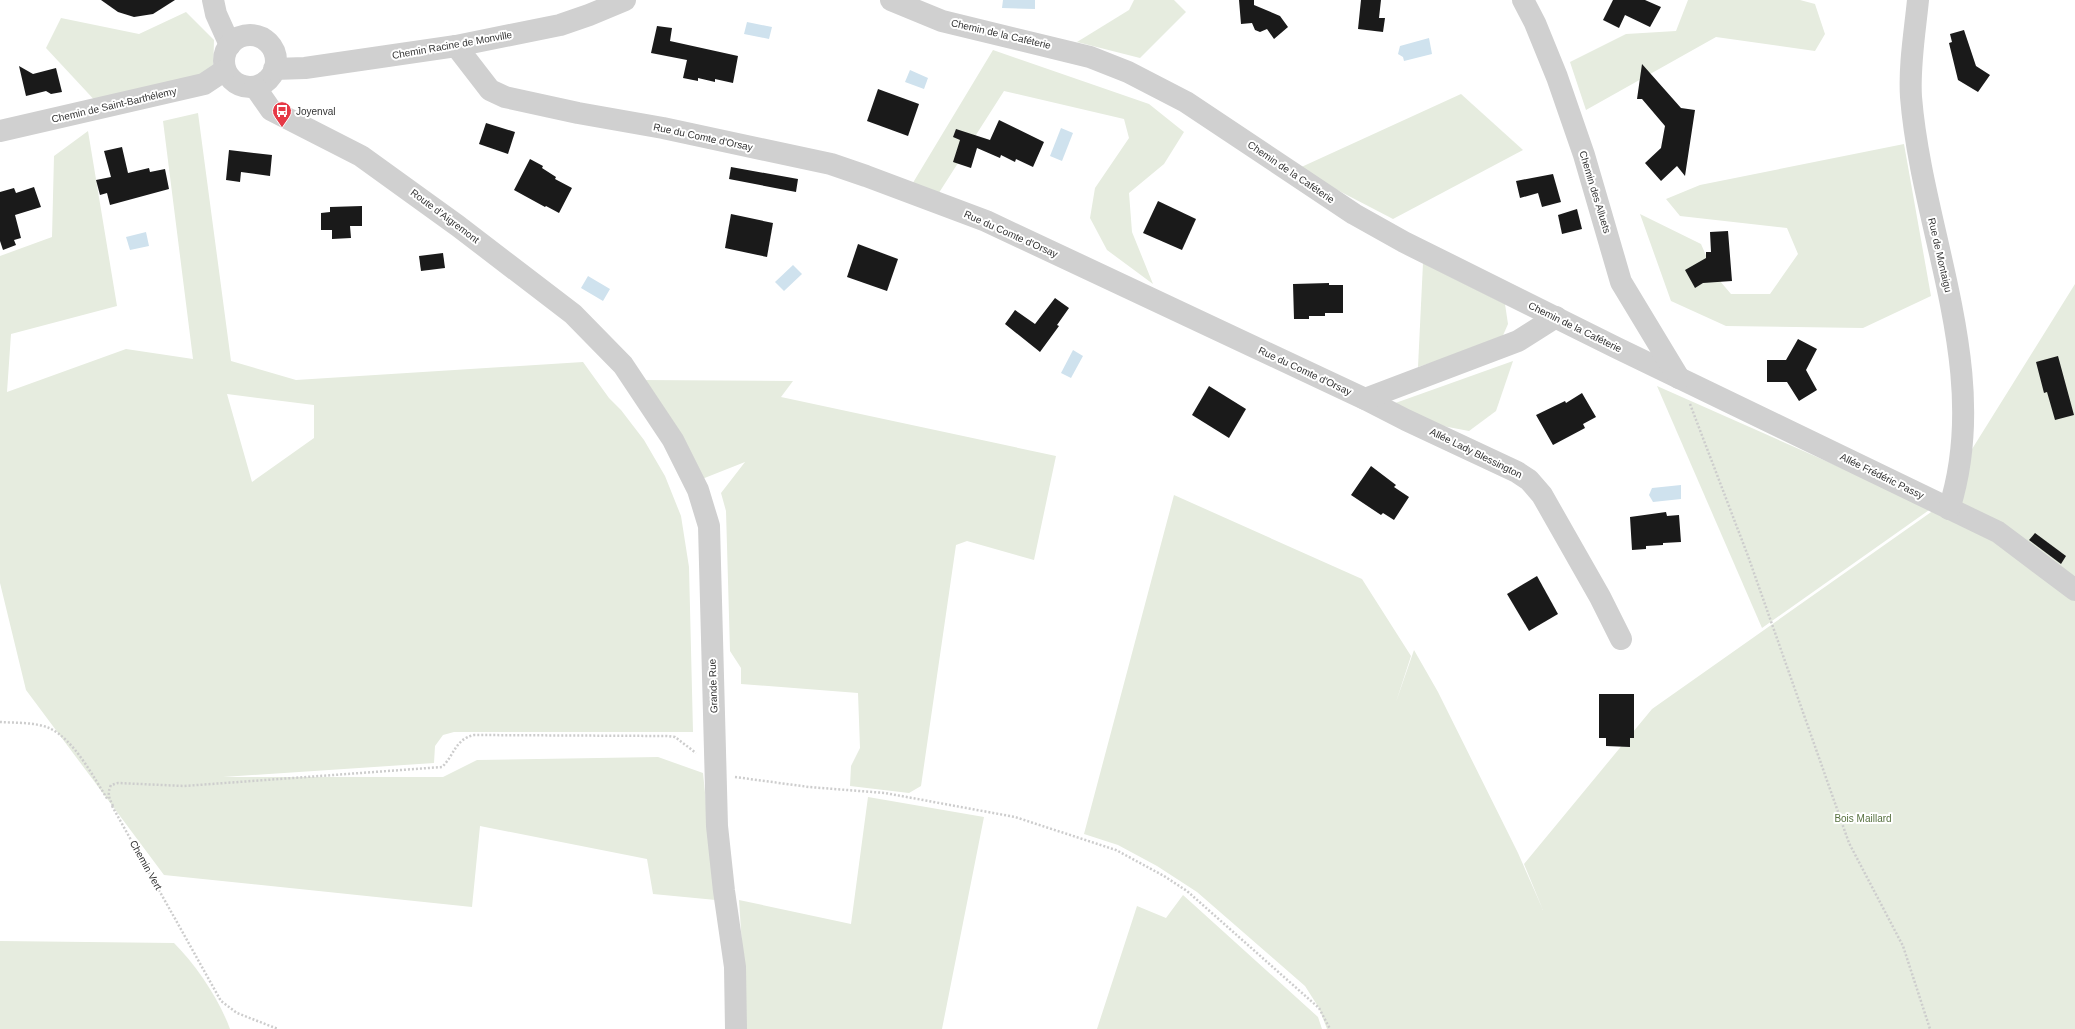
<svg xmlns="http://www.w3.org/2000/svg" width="2075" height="1029" font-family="Arial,sans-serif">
<rect width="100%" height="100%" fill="#fff"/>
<g fill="#e6ecdf" fill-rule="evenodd">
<path d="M1134,0H1174L1186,12L1140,58L1077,42L1129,10Z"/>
<path d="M1688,0H1800L1815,4L1825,34L1815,51L1716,37L1586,110L1570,62L1626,34L1676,31Z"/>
<path d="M186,12L214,40L213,76L100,106L46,48L61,18L139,34Z"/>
<path d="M993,50L1149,104L1184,132L1164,164L1129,193L1132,232L1153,284L1107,250L1090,218L1095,188L1129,138L1124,119L1004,91L935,199L911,186Z"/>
<path d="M1461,94L1523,150L1393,219L1297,169Z"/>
<path d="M198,113L231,361L296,380L583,362L609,398L621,410L644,440L665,476L681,516L689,567L693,732H454L443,735L435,746L434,763L223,777H443L477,760L658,757L703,773L716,900L653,894L647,859L480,826L472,907L164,875L26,690L0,583V256L52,237L54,156L88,131L117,306L11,334L7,392L126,349L193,359L163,121ZM227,394L314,405V438L252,482Z"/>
<path d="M1904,144L1931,296L1863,328L1726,326L1671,301L1640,214L1701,244L1714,274L1731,294H1770L1798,254L1787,228L1680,216L1666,199L1700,185Z"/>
<path d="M1423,263L1505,304L1508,324L1501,340L1418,367Z"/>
<path d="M2075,284V1029H1327L1319,1008L1305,986L1197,892L1157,866L1118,845L1084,834L1174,495L1362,579L1411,656L1396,702L1414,650L1438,692L1518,853L1543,910L1524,864L1652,709L1934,510Z"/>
<path d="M1513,361L1496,411L1469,431L1427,423L1387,406Z"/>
<path d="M638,380L793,381L781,397L1056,456L1034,560L967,541L956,545L921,786L909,793L850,786L851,766L860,748L858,693L741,684V668L730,651L726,511L721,493L745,462L697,481Z"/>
<path d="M1657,386L1932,508L1762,628Z"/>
<path d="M868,797L984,817L942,1029H745L744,976L739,900L851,924Z"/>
<path d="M1183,895L1318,1017L1322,1029H1097L1137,906L1166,918Z"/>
<path d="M0,941L174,943C196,965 219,999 230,1029H0Z"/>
</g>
<g fill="#cfe2ee">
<path d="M1003,0H1035V9L1002,8Z"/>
<path d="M747,22L772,27L769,39L744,34Z"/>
<path d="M1429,38L1432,54L1404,61L1403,57L1398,54L1400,46Z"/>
<path d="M910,70L928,78L924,89L905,82Z"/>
<path d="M1061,128L1073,133L1062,161L1050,156Z"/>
<path d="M146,232L149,246L130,250L126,237Z"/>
<path d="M793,265L802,274L784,291L775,282Z"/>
<path d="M588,276L610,289L603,301L581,288Z"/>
<path d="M1073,350L1083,356L1071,378L1061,373Z"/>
<path d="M1681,485V499L1653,502L1649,495L1652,488Z"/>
</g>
<g fill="#1a1a1a">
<path d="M101,0H175L153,14L134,17L118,12Z"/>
<path d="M1239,0H1254V5L1280,16L1288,27L1274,39L1267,29L1260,32L1255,30L1252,23L1241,24Z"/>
<path d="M1361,0H1381L1379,18H1385L1383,32L1358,29Z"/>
<path d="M1613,0H1645L1661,7L1650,27L1625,15L1619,28L1603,20Z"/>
<path d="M657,26L672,28L670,41L738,56L733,83L715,79V82L698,78V81L683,78L687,60L651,53Z"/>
<path d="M1964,30L1976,66L1990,75L1978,92L1958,80L1949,43L1952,42L1950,34Z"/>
<path d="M1642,64L1681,108L1695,110L1685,176L1677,166L1661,181L1645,163L1661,148L1665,126L1642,99H1637Z"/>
<path d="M19,66L33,74L56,68L62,92L51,94L46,91L26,96Z"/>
<path d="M878,89L919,104L908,136L867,121Z"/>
<path d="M999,120L1044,142L1033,167L1016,159L1015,162L1001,155L1000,158L977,148L971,168L953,162L960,140L953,137L956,129L990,140Z"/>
<path d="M486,123L515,132L508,154L479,144Z"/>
<path d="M122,147L128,173L149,168L150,172L165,169L169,189L110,205L107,193L100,195L96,180L111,177L104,151Z"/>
<path d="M229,150L272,155L270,176L241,172L240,182L226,180Z"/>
<path d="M530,159L543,166L542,168L556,177L555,179L572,188L559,213L546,206L545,207L514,190Z"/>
<path d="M731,167L798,179L796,192L729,179Z"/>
<path d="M1553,174L1561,202L1542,207L1538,193L1520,198L1516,181Z"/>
<path d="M34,187L41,207L15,215L21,238L14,240L16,245L3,250L0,241V192L14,188L16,193Z"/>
<path d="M1158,201L1196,219L1182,250L1143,233Z"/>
<path d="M362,206V226H350L351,238L332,239V230H321V213L330,212V207Z"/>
<path d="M1577,209L1582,229L1562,234L1558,215Z"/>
<path d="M731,214L773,223L767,257L725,248Z"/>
<path d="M1728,231L1732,281L1703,283L1695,288L1685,270L1706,258V252H1711L1710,232Z"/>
<path d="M858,244L898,259L887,291L847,277Z"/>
<path d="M443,253L445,268L421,271L419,256Z"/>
<path d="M1329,283V285H1343V313H1325V316H1309V319H1294L1293,284Z"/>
<path d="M1055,298L1069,308L1057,325L1059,326L1040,352L1005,324L1015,310L1035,324Z"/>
<path d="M1798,339L1817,349L1806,370L1817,390L1799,401L1787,382H1767V360H1786Z"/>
<path d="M2058,356L2074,415L2055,420L2047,392L2044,393L2036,362Z"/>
<path d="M1209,386L1246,409L1229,438L1192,415Z"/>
<path d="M1582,393L1596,417L1583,424L1585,428L1553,445L1536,415L1565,401L1566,403Z"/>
<path d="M1371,466L1396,485L1394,487L1409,497L1394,520L1383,513L1381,515L1351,495Z"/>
<path d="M1666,512L1667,516L1679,515L1681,542L1663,543V545L1646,546V549L1632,550L1630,517Z"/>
<path d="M2035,533L2066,556L2061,564L2029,540Z"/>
<path d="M1537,576L1558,614L1529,631L1507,594Z"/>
<path d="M1599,694H1634V738H1630V747L1606,746V738H1599Z"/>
</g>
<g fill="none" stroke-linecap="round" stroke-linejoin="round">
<g stroke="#cdcdcd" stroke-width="2.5" stroke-dasharray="2 2" stroke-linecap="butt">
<path d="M1690,404L1748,556L1849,843L1903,946L1930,1029"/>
<path d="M0,722C15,723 35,722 49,728C74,739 94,778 108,800"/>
<path d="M735,777L809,787L885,793L1015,817L1116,850L1164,876L1187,891L1319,1008L1330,1029"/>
<path d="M112,806L221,1001L237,1013L278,1029"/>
<path d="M113,806C109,798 107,794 111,785L118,783L184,786L442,767C454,756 455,739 474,735L667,736L675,737L696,753"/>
</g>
<g stroke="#d0d0d0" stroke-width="22">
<path d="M213,0L216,14L230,45"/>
<path d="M891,0L942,21L1090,57L1128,72L1186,102L1354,214L1404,242L1617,348L1998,532L2075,590"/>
<path d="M1523,0L1535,23L1557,77L1584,155L1621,282L1679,378"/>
<path d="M1918,0C1915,31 1909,65 1911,97C1922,233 1993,372 1949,509"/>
<circle cx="250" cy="61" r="26"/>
<path d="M456,46L490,90L505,97L578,113L663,128L831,164L866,176L986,221L1365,399L1406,420L1517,472L1529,480L1542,495L1600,597L1621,639"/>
<path d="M274,69L305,68L456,46L560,25L589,15L625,0"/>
<path d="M255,87L271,110L361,156L458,226L573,314L623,365L673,440L698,490L709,526L717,826L724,891L735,967L736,1029"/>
<path d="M0,131L204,84L225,70"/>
<path d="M1365,399L1518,341L1556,317"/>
</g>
</g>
<defs>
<g id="bus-pin" transform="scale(1)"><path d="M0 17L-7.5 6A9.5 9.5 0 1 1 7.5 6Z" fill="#e63946" stroke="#fff"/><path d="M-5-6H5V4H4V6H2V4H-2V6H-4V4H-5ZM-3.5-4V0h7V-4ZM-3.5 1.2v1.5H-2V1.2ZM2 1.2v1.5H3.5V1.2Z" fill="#fff"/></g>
</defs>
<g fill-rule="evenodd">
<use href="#bus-pin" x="282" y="111"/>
</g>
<g text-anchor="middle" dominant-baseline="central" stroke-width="4" stroke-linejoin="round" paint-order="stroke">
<g font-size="10" fill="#333" stroke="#fff">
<text transform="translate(1001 34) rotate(13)">Chemin de la Caféterie</text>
<text transform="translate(452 45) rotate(-10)">Chemin Racine de Monville</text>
<text transform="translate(114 105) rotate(-13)">Chemin de Saint-Barthélemy</text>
<text transform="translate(703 137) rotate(12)">Rue du Comte d'Orsay</text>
<text transform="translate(1291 172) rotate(34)">Chemin de la Caféterie</text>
<text transform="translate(1595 192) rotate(73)">Chemin des Alluets</text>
<text transform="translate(445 216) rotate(37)">Route d’Aigremont</text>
<text transform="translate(1011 234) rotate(24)">Rue du Comte d'Orsay</text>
<text transform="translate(1940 255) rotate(77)">Rue de Montaigu</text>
<text transform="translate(1575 327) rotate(26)">Chemin de la Caféterie</text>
<text transform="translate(1305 371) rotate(25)">Rue du Comte d'Orsay</text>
<text transform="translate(1476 453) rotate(26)">Allée Lady Blessington</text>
<text transform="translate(1882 476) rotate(26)">Allée Frédéric Passy</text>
<text transform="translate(713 686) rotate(-92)">Grande Rue</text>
<text transform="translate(146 865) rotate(61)">Chemin Vert</text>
</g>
<g font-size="10" fill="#333" stroke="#fff" text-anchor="start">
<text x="296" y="111">Joyenval</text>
</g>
<g font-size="10" fill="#56703f" stroke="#fff">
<text x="1863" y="818">Bois Maillard</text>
</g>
</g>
</svg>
